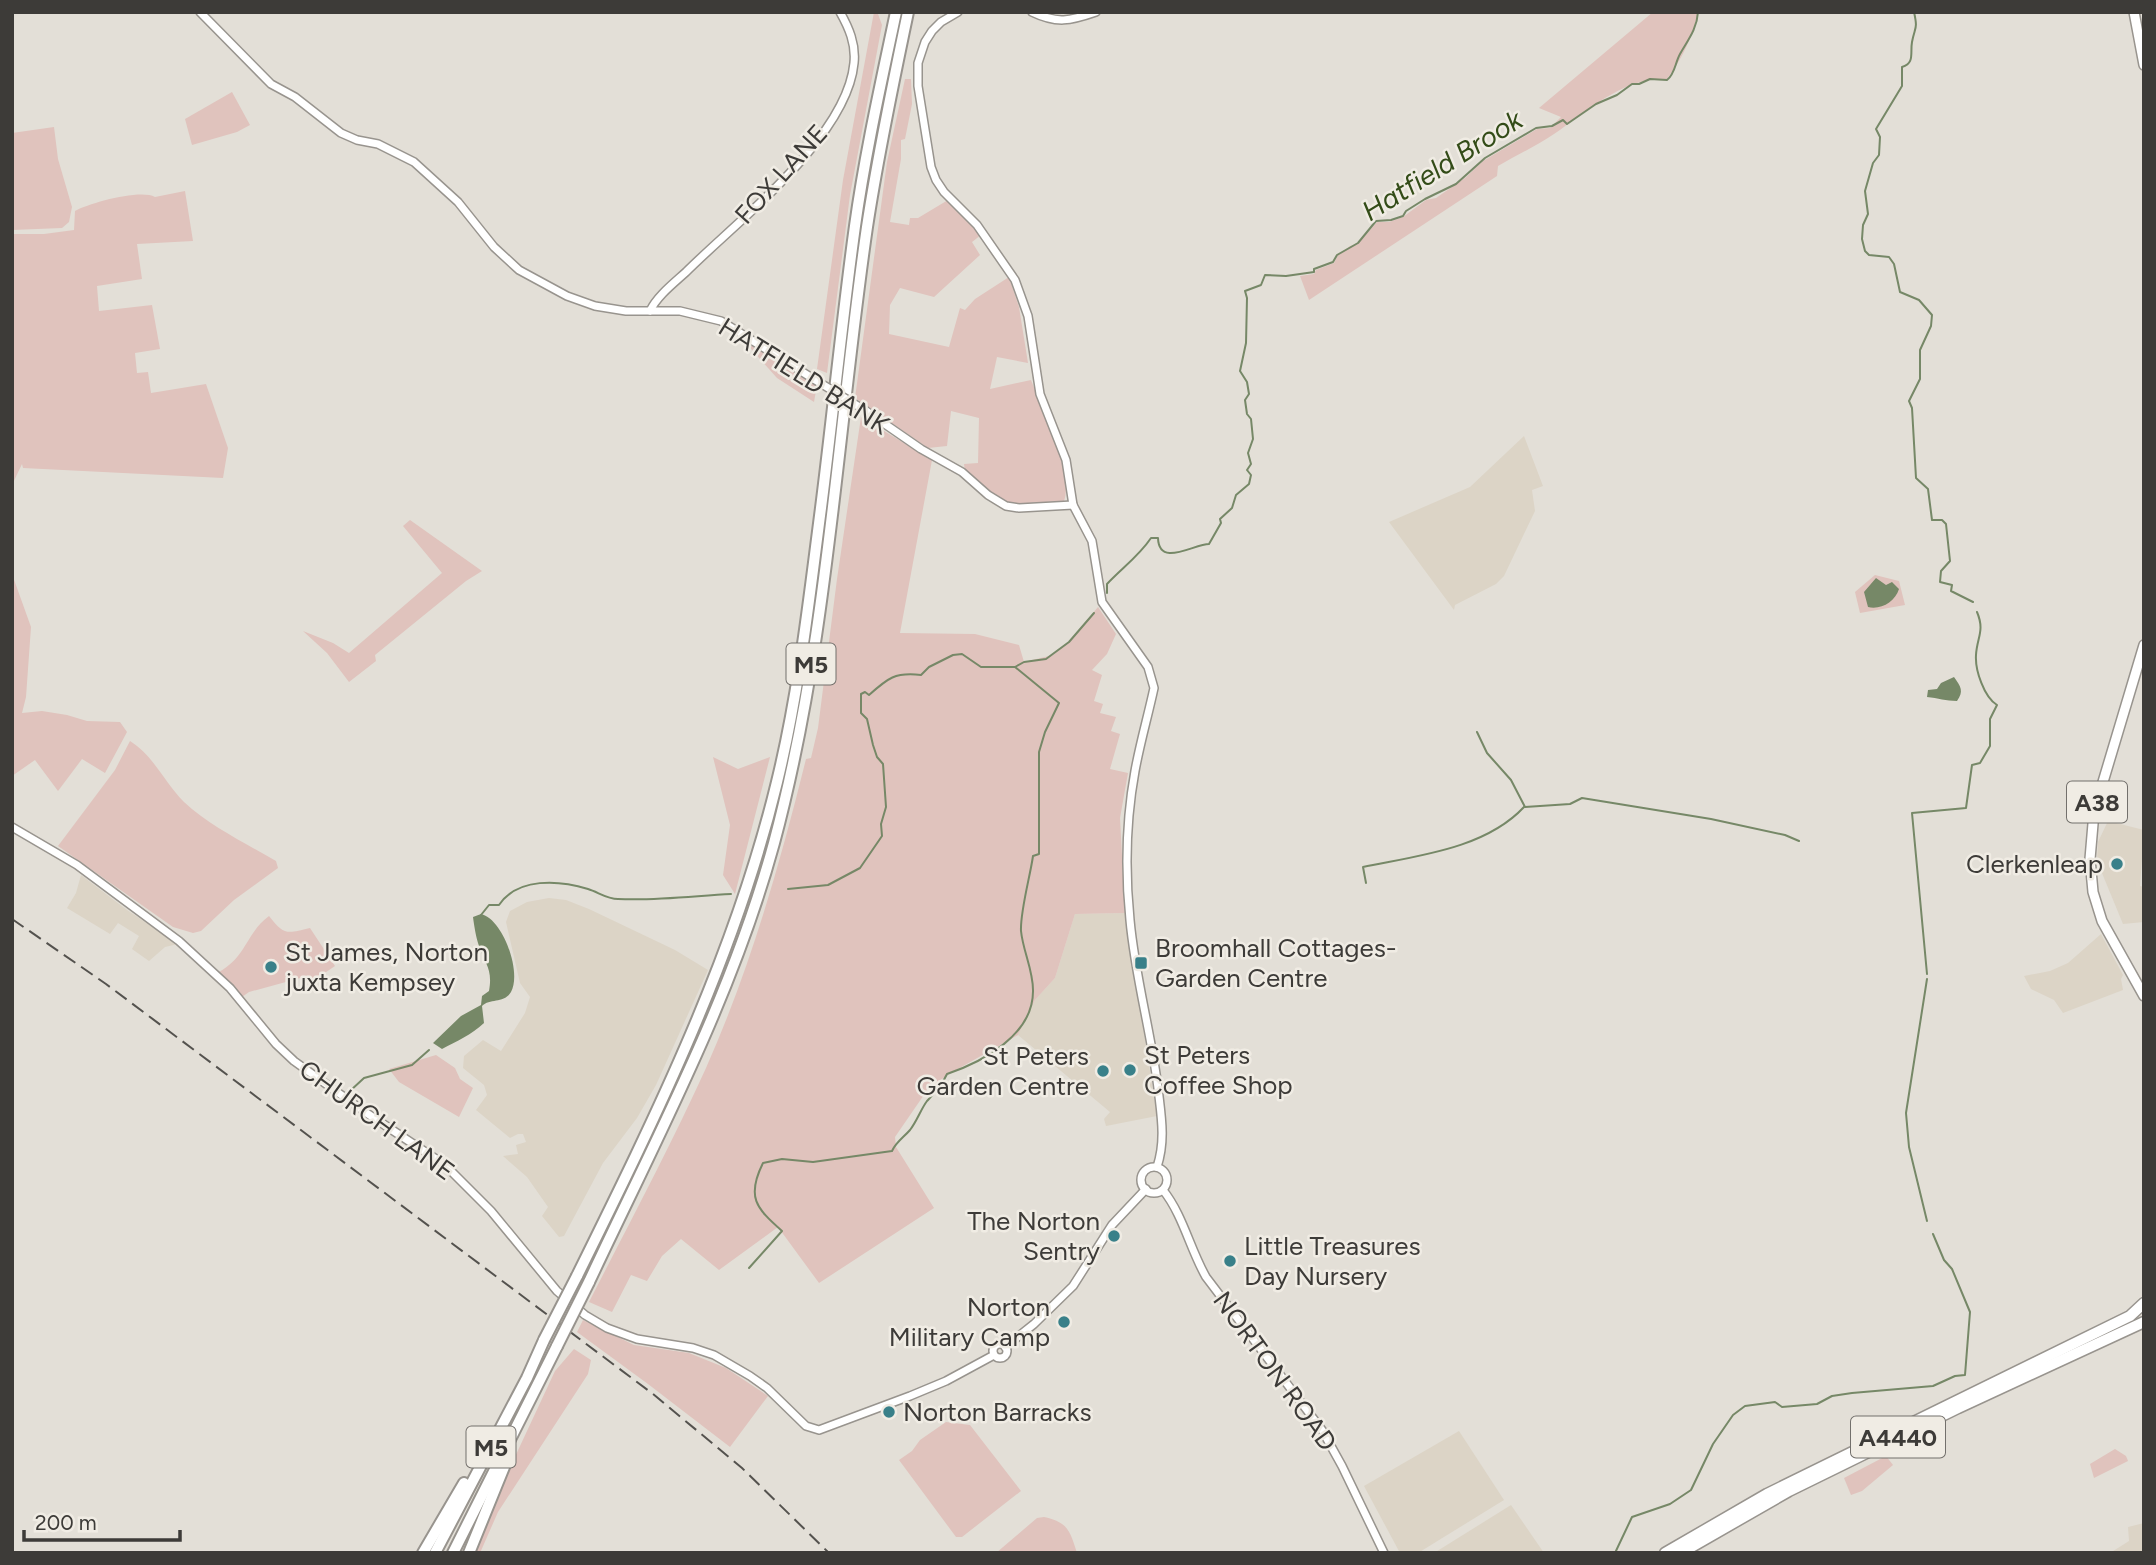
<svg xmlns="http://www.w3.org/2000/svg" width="2156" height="1565" font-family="Figtree,sans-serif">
<rect width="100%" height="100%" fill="#e3dfd7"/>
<g fill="#dcd4c6">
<path d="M1524,436L1543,486L1532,490L1535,511L1504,576L1496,584L1455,605L1454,610L1389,522L1470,487Z"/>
<path d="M2108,821L2144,830L2140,886L2144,887V922L2123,924L2097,861L2098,842Z"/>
<path d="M81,875L127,910L178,944L165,947L149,961L132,949L139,936L118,923L110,934L67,908L76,893Z"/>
<path d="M549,898L566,900L589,909L675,950L708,970L656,1085L637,1118L603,1163L564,1236L559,1237L542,1216L548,1207L527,1177L503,1156L518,1154L516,1145L526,1142L523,1134H518L510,1138L476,1110L487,1095L484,1085L463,1068L464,1056L483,1040L501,1051L525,1013L530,997L520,983L506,922L510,911L527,902Z"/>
<path d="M1125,913L1157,1116L1106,1126L1104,1119L1110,1112L1018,1035L1035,1000L1055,978L1075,914Z"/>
<path d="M2101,934L2123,975L2121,979L2123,990L2063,1013L2054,1000L2031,989L2024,976L2050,971L2068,963Z"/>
<path d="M1459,1431L1504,1500L1418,1553H1400L1364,1486Z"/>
<path d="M1511,1505L1544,1553H1434Z"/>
<path d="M2144,1523V1553H2110L2129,1541L2128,1527Z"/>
</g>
<g fill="#e0c3bd">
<path d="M874,12H880L878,14L882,25L850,195L827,373L817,369L843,180Z"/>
<path d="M1653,12H1698C1694,34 1681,61 1667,79C1623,77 1589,110 1554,134C1536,146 1517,155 1498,166L1497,176L1309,300L1300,276L1314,274L1316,270L1334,263L1338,255L1350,246L1358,244L1377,222H1389L1403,217L1426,200L1436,198L1465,178L1483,161L1537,129L1550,128L1561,117L1539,108Z"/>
<path d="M905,79H911L912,104L905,139L901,140V159L890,222L909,225L910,218H918L948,200L981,235L972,242L980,255L934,297L900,288L890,305L889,334L949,347L960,308L965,310L975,299L1009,277L1019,307L1028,363L997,357L990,389L1031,380C1042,408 1074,474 1064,501L1013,504L1000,500L965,471L964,464L978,463L979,418L951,411L947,446L928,448L855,398L887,162Z"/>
<path d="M232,92L250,125L237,132L192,145L185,119Z"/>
<path d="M54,127L58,159L72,207L69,222L62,228L12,230V133Z"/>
<path d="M185,191L193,241L137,244L142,279L97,286L99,311L152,305L160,349L135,353L137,373L148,372L151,393L206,384L228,448L223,478L23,468L22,464L12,485V234H44L74,230L75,211C90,203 140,189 155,197Z"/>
<path d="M746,339L817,385L814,402L777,378L745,342Z"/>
<path d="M861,417L932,460L900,633L975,634L1019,645L1024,662L1053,655L1069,641L1098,607L1116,634L1107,654L1092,670L1102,675L1094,701L1103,704L1100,713L1116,717L1111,731L1120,734L1110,769L1128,773L1120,818L1125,913L1075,914L1055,978L1035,1000L1018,1035L949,1074L928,1089L895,1137L896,1147L934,1208L819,1283L778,1227L719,1270L681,1239L662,1256L647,1281L631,1275L612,1312L589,1302C629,1224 670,1147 706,1068C750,969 780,864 806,759L811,758L818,728L837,579Z"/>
<path d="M410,520L482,571L466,581L375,655L376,661L349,682L327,653L303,631L333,643L349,653L442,573L403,526Z"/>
<path d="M12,574L31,627L26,697L22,713L42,711L67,715L87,721L120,722L127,732L105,773L82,759L58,791L35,760L12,776Z"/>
<path d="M1875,575L1899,581L1905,605L1860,613L1855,592Z"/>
<path d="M130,741C154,756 164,782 184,802C210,826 245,843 276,861L278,868L234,900L201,931L193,933L173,927L58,846L115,770Z"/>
<path d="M713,757L738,769L770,757L735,894L723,875L730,825Z"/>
<path d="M269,916C284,935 286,934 310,928L335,966L313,981L304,977L249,992L242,997L219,972C247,956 246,933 269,916Z"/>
<path d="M436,1055L455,1068L460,1079L473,1088L459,1117L399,1082L389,1069Z"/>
<path d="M583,1320L634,1345L689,1353L726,1368L768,1396L730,1447L648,1384L577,1332Z"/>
<path d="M574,1349L591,1360L588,1374L498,1512L480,1553H474L485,1521L555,1371Z"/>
<path d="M946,1422L970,1425L1021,1491L962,1537H956L899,1460L912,1451L920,1440Z"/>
<path d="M2115,1449L2126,1456L2128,1461L2094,1478L2090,1464Z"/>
<path d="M1886,1456L1893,1465L1862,1491L1851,1495L1844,1478Z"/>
<path d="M1044,1517C1068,1522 1070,1531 1077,1553H996L1037,1518Z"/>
</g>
<g fill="#768867">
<path d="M1876,578L1886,585L1892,582L1899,589C1895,602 1881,610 1868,607L1864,592Z"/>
<path d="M1954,677C1961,687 1964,691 1957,701C1946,701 1938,698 1927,697L1928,690L1937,689L1941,683Z"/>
<path d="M481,914C503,919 522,972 511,992C504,1004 490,998 482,1006L484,1023C471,1035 457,1041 442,1049L433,1043L461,1016L481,1005L482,996L489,991C493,969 485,964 479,946C476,938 474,925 473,917Z"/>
</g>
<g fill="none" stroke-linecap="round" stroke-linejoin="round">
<g stroke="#768867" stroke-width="2">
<path d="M1914,12C1918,30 1915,26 1912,42C1910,53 1915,63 1902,67V86L1876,129L1880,137L1879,155L1873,163L1865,191L1868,214L1863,225L1862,239L1865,251L1869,255L1889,257L1894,264L1900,292L1919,300L1932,315L1931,326L1920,350V379L1909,401L1912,408L1916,478L1928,489L1932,520H1942L1946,524L1950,561L1941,571L1940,582L1952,585L1951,591L1973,602"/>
<path d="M1107,593V584C1122,568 1139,556 1151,538H1158C1159,568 1194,544 1209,544L1221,523L1220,519L1232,508L1236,495L1249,484L1251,475L1247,470L1251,464L1248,453L1253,439L1251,419L1247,414L1245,400L1249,394L1247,382L1240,371L1246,343L1247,298L1245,291L1261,285L1265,275L1286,276L1314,272V269L1333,262L1337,255L1358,243L1376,221L1391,220L1403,216L1406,211L1425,199L1456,184L1485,158L1536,128L1552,126L1563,120L1567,124L1596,104L1617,95L1632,84H1639L1650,79L1667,80C1675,74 1675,63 1680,54C1688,40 1697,29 1698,12"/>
<path d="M1477,732L1487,753L1511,780L1525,807L1570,804L1582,798L1711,819L1785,835L1799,841"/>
<path d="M1366,883L1363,867C1416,856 1485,849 1524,807"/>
<path d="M788,889L828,885L860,868L882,836L881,824L886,807L883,764L877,757L873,745L867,719L861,713V694L865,692L869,695C888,678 895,672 921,675L929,667L953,655L962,654L981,667H1015L1024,662L1046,659L1069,642L1094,613"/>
<path d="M481,915L489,905H499C518,877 559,880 588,889C598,892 607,899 618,899C655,901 694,896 731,894"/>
<path d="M1927,974L1912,813L1966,808L1972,765L1980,763L1990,746V719L1997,705C1984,697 1975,670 1976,655C1977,637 1985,631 1977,612"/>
<path d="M1927,979L1906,1113L1909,1147L1927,1221"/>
<path d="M350,1091L364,1078L412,1065L429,1050"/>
<path d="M749,1268L782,1231C756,1208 746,1197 763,1163L782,1159L813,1162L892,1151C896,1142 904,1137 910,1130C917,1121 921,1109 927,1101C935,1092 942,1085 947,1074C982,1062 1034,1035 1033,990C1033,970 1023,951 1021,931C1020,912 1030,877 1033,856L1039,854V752L1045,732L1059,703L1015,667"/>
<path d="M1615,1553L1632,1517L1670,1504L1691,1490L1713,1444L1733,1415L1745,1406L1775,1402L1782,1407L1817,1404L1832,1396L1852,1393L1933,1386L1955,1376L1965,1375L1970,1312L1952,1269L1944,1260L1933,1234"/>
</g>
<g stroke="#98948e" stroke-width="10">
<g id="tertiary">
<path d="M200,12L271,84L295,97L341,133L357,140L378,144L414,162L458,202L494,247L519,270L567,296L595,306L626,311H680L721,321L812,378"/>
<path d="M958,12L941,22L932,31L925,42L918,63V86L931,167L936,180L944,192L977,225L1015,280L1028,316L1040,394L1066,460L1073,505L1092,541L1102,602L1148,667L1154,688C1148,716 1140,743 1135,771C1126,820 1125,871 1130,920C1135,976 1151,1032 1158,1088C1161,1115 1166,1140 1157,1167"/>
<path d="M1032,12C1057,24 1070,21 1096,12"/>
<path d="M650,311C657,296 674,283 686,272C737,221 847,138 854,63C856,44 849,28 840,12"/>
<path d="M866,411L921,449L962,472L988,495L1006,506L1019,508L1073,505"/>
<path d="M12,827L77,865L179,941L230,988L276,1044L294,1061L365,1112L445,1165L491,1211L557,1291L585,1315L607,1328L637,1339L693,1348L714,1355L750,1376L767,1388L806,1426L819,1430L910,1396L946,1381L994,1355"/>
<circle cx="1154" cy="1180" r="13"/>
<path d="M1163,1190C1183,1215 1190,1249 1206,1277L1322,1430L1342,1466L1384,1553"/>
<circle cx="1000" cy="1351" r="7"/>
<path d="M1005,1347L1034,1324L1073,1286L1112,1225L1146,1189"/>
</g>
</g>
<g stroke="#98948e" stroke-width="12">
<g id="primary">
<path d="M2134,12L2144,65"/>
<path d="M2144,645L2094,812L2090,859L2093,892L2102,921L2144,996"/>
</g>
</g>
<g stroke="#98948e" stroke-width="13">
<g id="trunk">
<path d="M1665,1553L1767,1494L2130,1316L2144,1303"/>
<path d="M1681,1553L1789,1491L1958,1408L2144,1322"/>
</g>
</g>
<g stroke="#98948e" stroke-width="14">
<g id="motorway">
<path d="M577,1276C656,1116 735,956 777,782C799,692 809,600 821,508C833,414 842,320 855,226C865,154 881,83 896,12"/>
<path d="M589,1282C656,1139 732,997 774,843C828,642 837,432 867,227C878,155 893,83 908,12"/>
<path d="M423,1553L464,1483"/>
<path d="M435,1553L527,1378L544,1340"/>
<path d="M453,1553L557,1346"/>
<path d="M469,1553L506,1462"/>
</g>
</g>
<use href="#tertiary" stroke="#fff" stroke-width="7"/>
<use href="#primary" stroke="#fff" stroke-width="9"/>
<use href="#trunk" stroke="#fff" stroke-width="10"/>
<use href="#motorway" stroke="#fff" stroke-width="10"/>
<path stroke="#54524e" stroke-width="2" stroke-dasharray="14 7" stroke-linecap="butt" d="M12,919L106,984L653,1394L742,1468L829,1553"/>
<g stroke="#98948e" stroke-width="10" stroke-linecap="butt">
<path id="tertiary-bridge" d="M812,378L866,411"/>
</g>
<g stroke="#98948e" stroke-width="14" stroke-linecap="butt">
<g id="motorway-bridge">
<path d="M544,1340L577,1276"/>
<path d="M557,1346L589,1282"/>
</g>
</g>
<use href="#tertiary-bridge" stroke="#fff" stroke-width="7"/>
<use href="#motorway-bridge" stroke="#fff" stroke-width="10"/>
</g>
<g fill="#398089" stroke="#f0ece4" stroke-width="2.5">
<circle cx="2117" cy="864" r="7"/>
<rect x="1134" y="956" width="14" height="14" rx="3.5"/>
<circle cx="271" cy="967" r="7"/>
<circle cx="1130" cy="1070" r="7"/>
<circle cx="1103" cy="1071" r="7"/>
<circle cx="1114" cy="1236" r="7"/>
<circle cx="1230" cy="1261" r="7"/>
<circle cx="1064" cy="1322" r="7"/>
<circle cx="889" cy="1412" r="7"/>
</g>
<g text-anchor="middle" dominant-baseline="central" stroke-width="5" stroke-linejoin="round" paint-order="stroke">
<g fill="#f0ece4" stroke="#73706c" stroke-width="2">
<rect x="786.5" y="643.5" width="49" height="41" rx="5"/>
<rect x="2067" y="781.5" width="60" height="41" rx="5"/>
<rect x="1851" y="1416.5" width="94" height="41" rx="5"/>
<rect x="466.5" y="1426.5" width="49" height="41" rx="5"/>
</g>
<g font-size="24" font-weight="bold" fill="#3d3b38">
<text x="811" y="664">M5</text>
<text x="2097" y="802">A38</text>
<text x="1898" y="1437">A4440</text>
<text x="491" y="1447">M5</text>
</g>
<g font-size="26" fill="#3d3b38" stroke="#f0ece4">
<text transform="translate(781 174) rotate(-48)">FOX LANE</text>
<text transform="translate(804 376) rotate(32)">HATFIELD BANK</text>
<text transform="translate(377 1120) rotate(36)">CHURCH LANE</text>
<text transform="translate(1275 1371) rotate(54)">NORTON ROAD</text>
</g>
<g font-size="26" fill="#3d3b38" stroke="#f0ece4" text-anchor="start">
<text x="2103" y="864" text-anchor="end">Clerkenleap</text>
<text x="1155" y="948">Broomhall Cottages-<tspan x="1155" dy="30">Garden Centre</tspan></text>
<text x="285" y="952">St James, Norton<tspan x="285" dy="30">juxta Kempsey</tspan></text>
<text x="1144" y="1055">St Peters<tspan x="1144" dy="30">Coffee Shop</tspan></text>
<text x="1089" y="1056" text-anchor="end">St Peters<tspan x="1089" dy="30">Garden Centre</tspan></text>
<text x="1100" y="1221" text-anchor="end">The Norton<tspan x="1100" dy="30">Sentry</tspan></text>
<text x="1244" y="1246">Little Treasures<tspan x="1244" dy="30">Day Nursery</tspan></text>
<text x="1050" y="1307" text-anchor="end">Norton<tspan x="1050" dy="30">Military Camp</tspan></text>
<text x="903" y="1412">Norton Barracks</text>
</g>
<g font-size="28" font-style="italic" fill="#334c18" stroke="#f0ece4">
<text transform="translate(1442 165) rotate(-32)">Hatfield Brook</text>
</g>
</g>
<rect width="2156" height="1565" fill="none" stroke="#3d3b38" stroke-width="28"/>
<path d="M24 1530v10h156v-10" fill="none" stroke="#3d3b38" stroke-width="3.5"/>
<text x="35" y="1530" font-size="21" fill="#3d3b38" stroke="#f0ece4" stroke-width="5" paint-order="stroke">200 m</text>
</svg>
